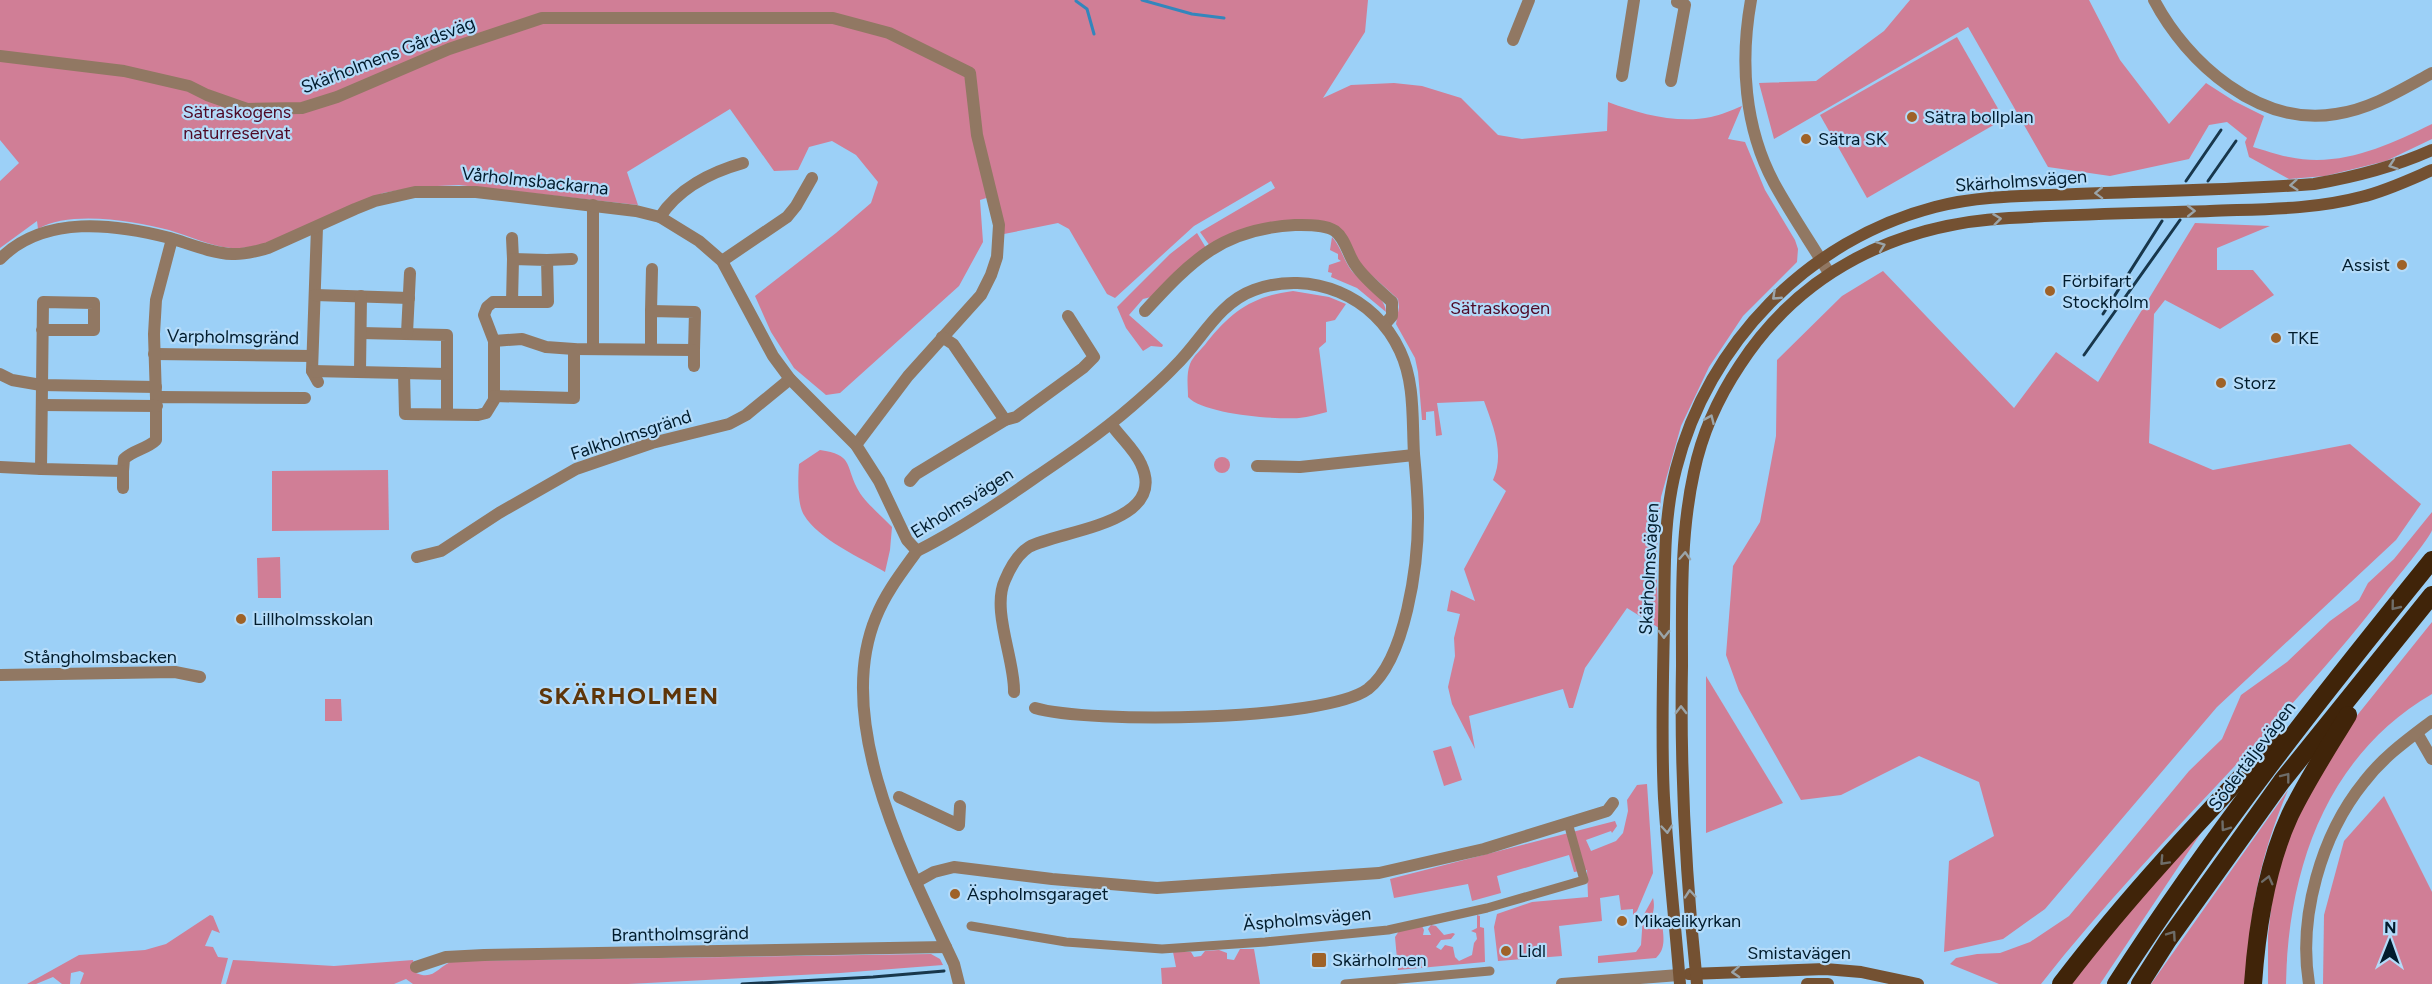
<svg xmlns="http://www.w3.org/2000/svg" width="2432" height="984" font-family="Figtree,sans-serif">
<rect width="100%" height="100%" fill="#9cd0f7"/>
<g fill="#d07e96">
<path d="M0,0H1368L1365,32L1323,98L1351,85L1394,83L1422,86L1461,98L1498,135L1522,139L1607,131L1608,102C1640,114 1677,124 1711,117C1721,115 1732,110 1742,106L1728,139L1745,142L1765,190L1795,240L1798,249L1797,262L1743,316L1709,367L1681,426L1661,497L1656,562L1659,628L1627,608L1585,668L1573,708H1569L1563,689L1469,716L1475,749L1452,704L1448,687L1455,656L1454,638L1460,614L1447,611L1451,590L1475,601L1464,569L1506,491L1493,480C1505,454 1493,426 1484,401L1437,403L1442,435L1436,436L1434,411L1426,412V420H1422L1418,372L1415,358L1396,324L1399,307L1398,299L1359,264L1322,221L1210,246L1200,232L1275,188L1271,181L1194,226L1115,298L1107,294L1069,229L1058,223L1004,234L996,195L980,200L983,242L959,286L840,393L826,395L794,368L771,332L755,296L836,233L871,203L878,182L856,155L832,141L809,147L798,170L774,171L730,109L627,172L638,205L459,185L416,187L383,193L267,243C255,246 244,249 231,248C210,246 189,236 169,230C134,221 70,210 38,229L37,221L0,248V181L19,163L0,140Z"/>
<path d="M1910,0H2089L2120,60L2169,124L2206,83L2234,101L2264,116L2253,147C2264,150 2277,155 2289,157C2340,168 2387,146 2432,124V139L2386,161L2325,176L2289,179L2249,157L2245,142L2247,138L2227,122L2209,125L2189,159L2110,176L2048,167L1968,27L1774,139L1759,83L1816,81L1884,31Z"/>
<path d="M1957,37L2004,119L1867,198L1820,115Z"/>
<path d="M2195,223L2270,226L2217,248V270H2253L2274,295L2220,329L2165,300L2154,314L2149,443L2213,470L2350,444L2421,504L2396,540L2217,707L2045,909L2003,939L1944,952L1949,861L1994,836L1979,782L1919,756L1841,795L1801,800L1739,691L1726,655L1733,566L1760,522L1776,436L1777,360L1842,296L1883,271L2014,408L2056,352L2098,382Z"/>
<path d="M1197,233L1206,248L1151,297L1143,299L1129,315L1163,345L1162,347L1151,346L1143,351L1126,328L1117,307L1170,254Z"/>
<path d="M1332,237C1341,247 1343,259 1351,270C1361,283 1385,295 1386,312L1357,288L1331,277L1332,273L1328,272L1329,265L1341,261L1338,259V254L1330,250Z"/>
<path d="M1293,291L1329,297L1346,304L1335,320L1326,322V342L1319,348L1327,412C1318,414 1309,417 1299,418C1276,420 1203,414 1188,397C1188,387 1186,374 1190,364C1193,356 1202,349 1207,342C1232,311 1253,296 1293,291Z"/>
<path d="M820,450C853,455 845,464 857,488C864,502 881,515 892,527L890,550L885,572C861,558 818,539 804,515C797,504 798,477 799,464Z"/>
<circle cx="1222" cy="465" r="8"/>
<path d="M388,470L389,530L272,531V471Z"/>
<path d="M2432,512C2432,517 2432,525 2432,530C2430,538 2394,581 2386,592C2280,730 2148,847 2041,984H1999L1950,964L1956,958L1977,954L2000,953L2030,942L2069,916L2189,771L2222,739L2241,695L2287,662L2330,621L2359,600L2368,583L2394,559Z"/>
<path d="M280,557L281,598H258L257,558Z"/>
<path d="M2432,622V694C2327,755 2288,868 2286,984H2268V935L2275,875L2286,836L2351,723Z"/>
<path d="M1706,676L1783,803L1706,833Z"/>
<path d="M325,699H341L342,721H325Z"/>
<path d="M1451,746L1462,780L1444,786L1433,751Z"/>
<path d="M1647,784L1653,873L1637,911L1633,915V909L1621,910L1619,895L1600,898L1602,921L1559,926L1562,956L1498,961L1494,927L1497,914L1532,902L1588,897L1587,870L1574,872L1569,855L1497,876L1501,893L1472,901L1468,884L1394,898L1390,879L1615,821L1617,826L1612,833L1611,831L1586,840L1591,851L1616,841L1623,833L1628,811L1627,800L1637,785Z"/>
<path d="M2288,790C2259,859 2250,910 2246,984H2151Z"/>
<path d="M2384,796L2432,892V984H2323L2324,915L2344,841Z"/>
<path d="M2217,809L2100,984H2067Z"/>
<path d="M1653,898C1655,906 1654,915 1648,921H1662C1663,935 1667,948 1656,958L1598,963V956L1636,952L1641,945L1643,916Z"/>
<path d="M210,915L213,916L220,933L212,930L205,946L213,947L218,957L228,958L221,984H80L84,973L80,971L71,973L70,984H62L53,977L36,984H27L79,955L145,950L166,944Z"/>
<path d="M1477,915L1480,916V927L1484,928L1485,962L1398,970L1395,937L1399,931L1422,926L1424,930L1423,935H1431L1428,929L1431,925L1436,926L1444,935L1453,933L1455,934L1451,939L1441,940L1436,947L1441,950L1445,945L1453,947L1455,957L1459,961L1472,955L1474,943L1477,939L1476,933L1471,931L1477,928Z"/>
<path d="M1240,949H1254L1260,984H1162L1161,968L1176,967L1173,952H1191L1194,957L1201,956L1205,951L1219,950L1227,953V959L1234,960Z"/>
<path d="M931,954L940,959L943,965L840,973L628,984H413L406,979L394,984H226L233,960L334,966L413,960L416,973C434,981 438,966 453,961Z"/>
</g>
<g fill="none" stroke-linecap="round" stroke-linejoin="round">
<g stroke="#3386bc" stroke-width="3">
<path d="M1142,0L1192,14L1224,18"/>
<path d="M1076,1L1087,9L1094,34"/>
</g>
<g stroke="#917863" stroke-width="9">
<path d="M971,926L1066,942L1162,949L1265,942L1388,930L1487,908L1584,880L1568,823"/>
<path d="M1345,984L1490,971"/>
</g>
<g stroke="#917863" stroke-width="12">
<path d="M2154,0C2187,63 2259,127 2336,114C2371,109 2401,90 2432,73"/>
<path d="M1513,40L1529,0"/>
<path d="M0,56L124,71L189,86L207,95L247,109L302,108L337,97L449,49L542,18H833L889,33L970,73L977,135L999,225L997,257L991,275L981,295L908,376L856,445"/>
<path d="M1622,76L1634,0"/>
<path d="M1671,81L1685,5L1677,2"/>
<path d="M593,205V349"/>
<path d="M660,217C678,189 711,172 743,163"/>
<path d="M317,227L312,371L318,382"/>
<path d="M512,238L513,259"/>
<path d="M547,260L572,259"/>
<path d="M722,261L787,217L796,206L812,178"/>
<path d="M315,295L409,298"/>
<path d="M651,311L652,269"/>
<path d="M1145,311C1192,260 1222,229 1295,225C1306,225 1325,224 1335,231C1346,239 1348,256 1356,266C1365,279 1380,291 1392,302V316L1385,324"/>
<path d="M42,330H94V303L43,302L41,469L123,471L124,459C133,450 147,449 156,440V398L160,397L305,398"/>
<path d="M361,333L447,335V414"/>
<path d="M407,333L410,273"/>
<path d="M942,337L953,344L1005,420"/>
<path d="M494,341L522,339L546,347L574,349L694,350L695,312L651,311V349"/>
<path d="M154,354L312,356"/>
<path d="M694,366V350"/>
<path d="M312,371L447,374"/>
<path d="M360,371L361,296"/>
<path d="M404,373L405,414L478,415L486,413L494,400V341L484,315L487,307L493,302H548L547,260L513,259L512,302"/>
<path d="M0,374L12,380L41,385L156,387"/>
<path d="M494,396L574,398V349"/>
<path d="M156,398L154,334L156,300L172,239"/>
<path d="M42,405L157,406"/>
<path d="M1257,466L1300,467L1414,455"/>
<path d="M0,467L41,469"/>
<path d="M910,481L916,474L1005,420L1016,417L1083,368L1094,357L1068,316"/>
<path d="M123,488V471"/>
<path d="M917,551C957,531 996,505 1033,479C1067,456 1101,433 1132,406C1147,393 1162,380 1175,366C1201,341 1218,303 1254,290C1311,269 1375,296 1400,351C1415,383 1412,419 1414,454C1416,475 1418,497 1418,518C1418,564 1406,659 1368,689C1325,721 1088,724 1035,708"/>
<path d="M417,557L441,551L499,513L576,469L652,443L729,424L746,415L790,379"/>
<path d="M0,675L175,672L200,677"/>
<path d="M1014,692C1015,660 991,610 1005,580C1010,568 1018,554 1029,547C1061,530 1169,524 1141,464C1135,450 1120,437 1111,424"/>
<path d="M2417,733L2432,759"/>
<path d="M899,797L959,825L960,806"/>
<path d="M916,882L934,872L954,867L1052,879L1157,888L1379,873L1484,849L1607,811L1613,803"/>
<path d="M416,967L446,957L484,955L946,947"/>
<path d="M1562,984L1679,975"/>
</g>
<g stroke="#917863" stroke-width="12">
<path d="M1751,0C1740,61 1744,127 1774,183C1791,214 1811,243 1829,273"/>
<path d="M0,259C44,214 116,224 170,238C190,244 211,253 232,254C245,255 257,251 268,248L355,209L375,201L415,192H476L636,211L660,217L699,241L722,261L773,356L790,379L856,445L879,481L907,540L917,551C902,572 886,592 876,617C832,723 909,868 954,964L959,984"/>
<path d="M2309,984C2298,917 2321,835 2364,782C2383,757 2407,740 2432,721"/>
</g>
<g stroke="#745132" stroke-width="12">
<path d="M1689,974L1825,969L1861,972L1918,984"/>
<path d="M1680,984C1675,922 1668,860 1664,798C1661,740 1663,681 1664,623C1665,572 1663,519 1676,469C1708,343 1808,240 1935,207C1981,195 2029,196 2076,194C2155,191 2235,190 2314,184C2355,177 2394,167 2432,150"/>
<path d="M1697,984C1686,879 1680,771 1682,666C1682,602 1680,535 1694,472C1702,433 1718,398 1740,365C1801,271 1898,224 2009,218C2076,214 2143,213 2210,211C2260,209 2312,210 2361,197C2386,191 2409,180 2432,170"/>
<path d="M1807,984H1828"/>
</g>
<g stroke="#402409" stroke-width="18">
<path d="M2061,984C2127,897 2202,818 2277,739"/>
<path d="M2116,984C2211,836 2321,697 2432,560"/>
<path d="M2140,984L2168,940L2282,781L2432,595"/>
<path d="M2253,984C2257,927 2266,867 2290,815C2307,780 2328,748 2348,715"/>
</g>
<g stroke="#18374c" stroke-width="3">
<path d="M2186,181L2221,130"/>
<path d="M2208,181L2236,141"/>
<path d="M2103,314L2162,221"/>
<path d="M2084,355L2180,220"/>
<path d="M742,984L873,977L944,971"/>
</g>
</g>
<defs><path id="oneway-chevron" d="M-2-3.5L2.5 0L-2 3.5" fill="none" stroke-width="1.6" stroke-linecap="round" stroke-linejoin="round" transform="scale(1.5)"/></defs>
<g stroke="#9aa4a9">
<use href="#oneway-chevron" transform="translate(2393 165) rotate(161)"/>
<use href="#oneway-chevron" transform="translate(2294 185) rotate(175)"/>
<use href="#oneway-chevron" transform="translate(2099 193) rotate(178)"/>
<use href="#oneway-chevron" transform="translate(2191 211) rotate(-1)"/>
<use href="#oneway-chevron" transform="translate(1997 219) rotate(-7)"/>
<use href="#oneway-chevron" transform="translate(1881 246) rotate(-21)"/>
<use href="#oneway-chevron" transform="translate(1776 296) rotate(137)"/>
<use href="#oneway-chevron" transform="translate(1710 419) rotate(-66)"/>
<use href="#oneway-chevron" transform="translate(1685 556) rotate(-87)"/>
<use href="#oneway-chevron" transform="translate(1664 634) rotate(91)"/>
<use href="#oneway-chevron" transform="translate(1681 710) rotate(-90)"/>
<use href="#oneway-chevron" transform="translate(1667 829) rotate(85)"/>
<use href="#oneway-chevron" transform="translate(1690 894) rotate(-95)"/>
<use href="#oneway-chevron" transform="translate(1736 972) rotate(177)"/>
</g>
<g stroke="#6e6d69">
<use href="#oneway-chevron" transform="translate(2395 606) rotate(129)"/>
<use href="#oneway-chevron" transform="translate(2286 777) rotate(-52)"/>
<use href="#oneway-chevron" transform="translate(2225 827) rotate(126)"/>
<use href="#oneway-chevron" transform="translate(2164 861) rotate(133)"/>
<use href="#oneway-chevron" transform="translate(2268 880) rotate(-76)"/>
<use href="#oneway-chevron" transform="translate(2172 935) rotate(-55)"/>
</g>
<g fill="#9f6227" stroke="#b4dbf9" stroke-width="2">
<circle cx="1912" cy="117" r="6"/>
<circle cx="1806" cy="139" r="6"/>
<circle cx="2402" cy="265" r="6"/>
<circle cx="2050" cy="291" r="6"/>
<circle cx="2276" cy="338" r="6"/>
<circle cx="2221" cy="383" r="6"/>
<circle cx="241" cy="619" r="6"/>
<circle cx="955" cy="894" r="6"/>
<circle cx="1622" cy="921" r="6"/>
<circle cx="1506" cy="951" r="6"/>
<rect x="1311" y="952" width="16" height="16" rx="3"/>
</g>
<g text-anchor="middle" dominant-baseline="central" stroke-width="4.5" stroke-linejoin="round" paint-order="stroke">
<g font-size="18" fill="#011c2d" stroke="#b4dbf9">
<text transform="translate(388 55) rotate(-21)">Skärholmens Gårdsväg</text>
<text transform="translate(535 181) rotate(6)">Vårholmsbackarna</text>
<text transform="translate(2021 181) rotate(-4)">Skärholmsvägen</text>
<text transform="translate(233 337) rotate(1)">Varpholmsgränd</text>
<text transform="translate(631 435) rotate(-18)">Falkholmsgränd</text>
<text transform="translate(962 503) rotate(-32)">Ekholmsvägen</text>
<text transform="translate(1649 569) rotate(-87)">Skärholmsvägen</text>
<text x="100" y="657">Stångholmsbacken</text>
<text transform="translate(2252 756) rotate(-53)">Södertäljevägen</text>
<text transform="translate(1307 919) rotate(-5)">Äspholmsvägen</text>
<text transform="translate(680 934) rotate(-1)">Brantholmsgränd</text>
<text x="1799" y="953">Smistavägen</text>
</g>
<g font-size="18" fill="#4f0a27" stroke="#b4dbf9">
<text x="237" y="112">Sätraskogens<tspan x="237" dy="21">naturreservat</tspan></text>
<text x="1500" y="308">Sätraskogen</text>
</g>
<g font-size="18" fill="#011c2d" stroke="#b4dbf9" text-anchor="start">
<text x="1924" y="117">Sätra bollplan</text>
<text x="1818" y="139">Sätra SK</text>
<text x="2390" y="265" text-anchor="end">Assist</text>
<text x="2062" y="281">Förbifart<tspan x="2062" dy="21">Stockholm</tspan></text>
<text x="2288" y="338">TKE</text>
<text x="2233" y="383">Storz</text>
<text x="253" y="619">Lillholmsskolan</text>
<text x="967" y="894">Äspholmsgaraget</text>
<text x="1634" y="921">Mikaelikyrkan</text>
<text x="1518" y="951">Lidl</text>
<text x="1332" y="960">Skärholmen</text>
</g>
<g font-size="24" font-weight="bold" letter-spacing="1.5" fill="#5e3509" stroke="#b4dbf9">
<text x="629" y="695">SKÄRHOLMEN</text>
</g>
</g>
<g transform="translate(2390 942) rotate(1)" stroke="#b4dbf9" stroke-width="4.5" paint-order="stroke">
<path d="M0-4.5L10 22L0 15L-10 22Z" fill="#011c2d"/>
<text y="-9" font-size="16" font-weight="bold" text-anchor="middle" fill="#011c2d">N</text>
</g>
</svg>
